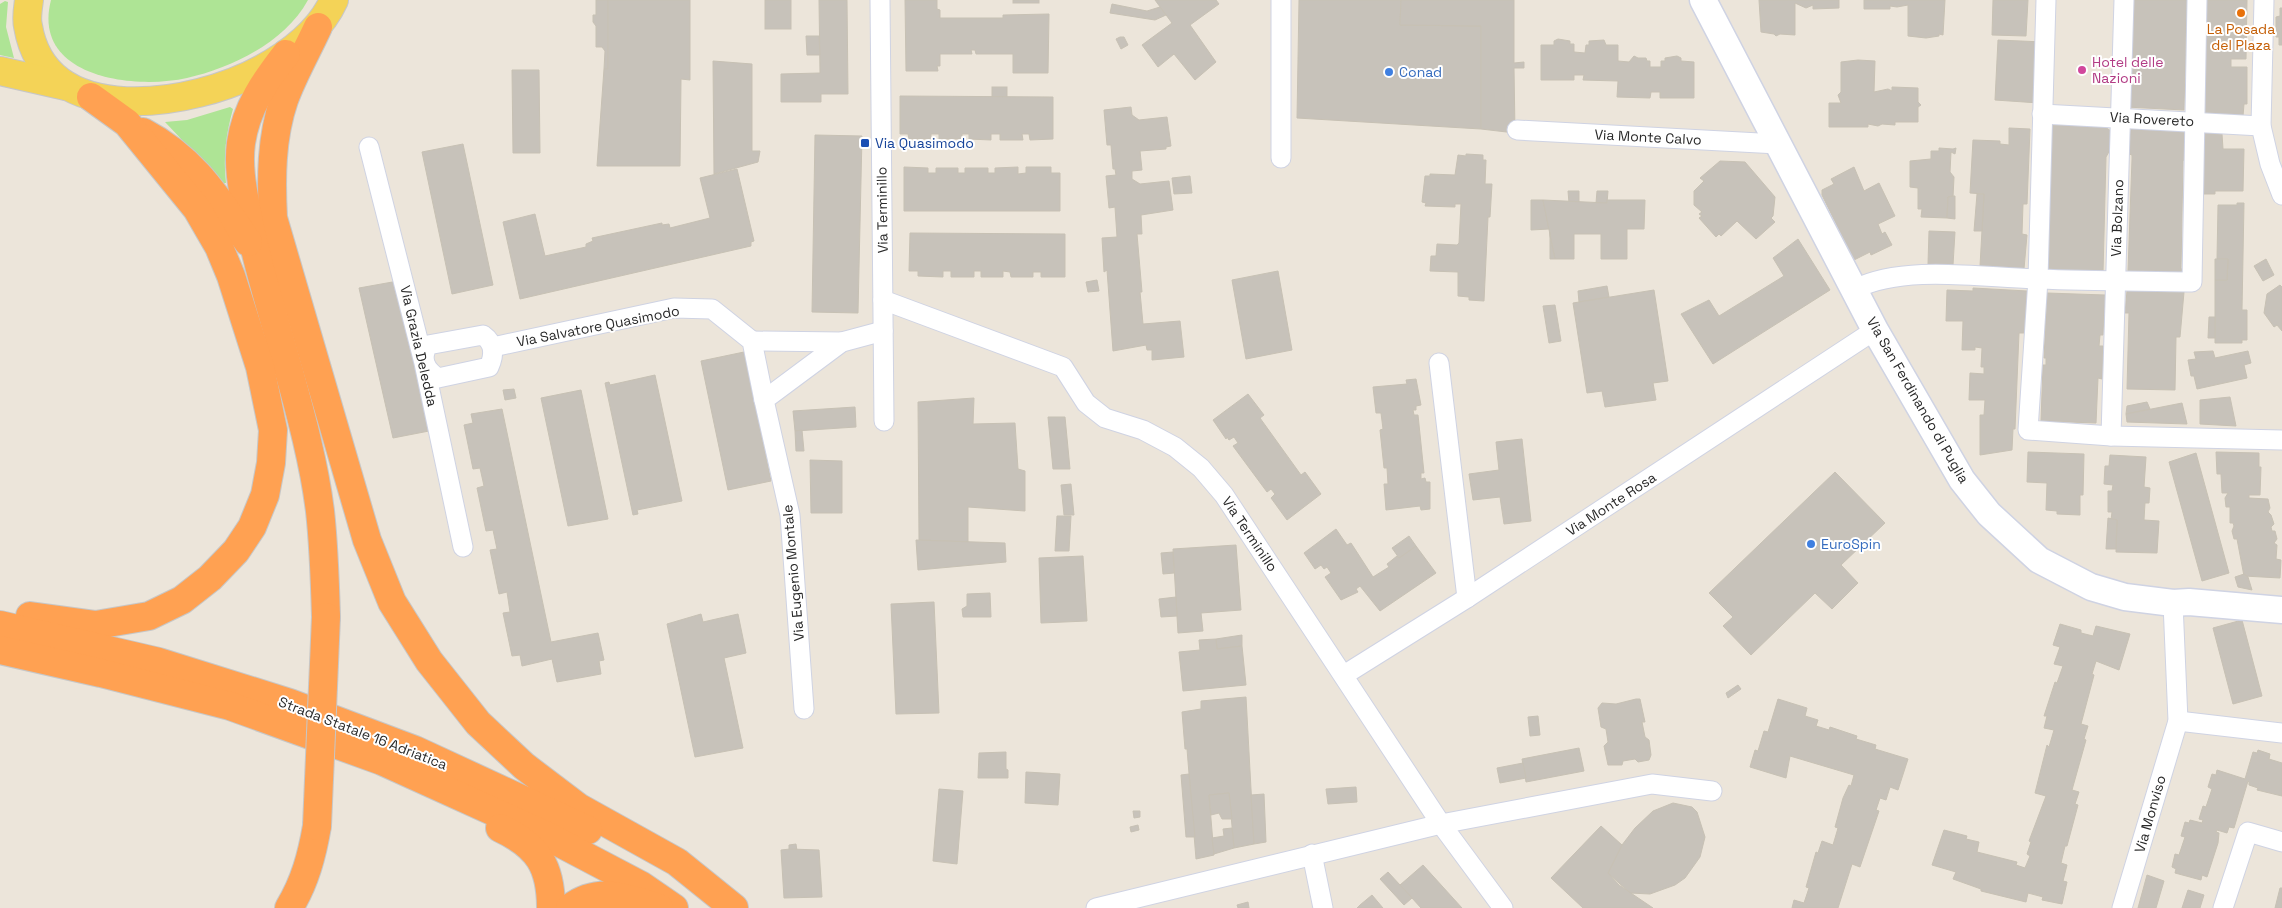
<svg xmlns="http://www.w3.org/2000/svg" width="2282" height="908" font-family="'Space Grotesk',sans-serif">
<rect width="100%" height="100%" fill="#ece5da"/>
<g fill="#aee495">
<path d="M51,0H308C285,42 232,68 187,78C133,90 31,77 51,0Z"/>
<path d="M5,1L8,2L6,27L14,58L0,55V4Z"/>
<path d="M230,107L233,109C226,134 223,156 226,183H223L165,122L187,120Z"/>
</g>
<g fill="#c7c2ba" stroke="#c7c1b4">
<path d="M596,0H608V69H604L605,51L602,47H596V26L593,22V15H596Z"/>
<path d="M608,0H690V80L681,79L680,166H597L604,69H608Z"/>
<rect x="765" y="0" width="26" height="29"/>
<path d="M819,0H847L848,94H821V102H781V74L820,73Z"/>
<path d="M905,0H937V9L940,10V18H1003V15L1049,14L1048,73H1013V54H976L975,50H971L972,54H940V66H937L938,71H906Z"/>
<rect x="1013" y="0" width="26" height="3"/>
<path d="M1155,0H1216L1219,4L1190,25L1216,62L1195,80L1174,54L1158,67L1142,45L1172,23Z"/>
<path d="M1299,0H1401L1400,25L1481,26V129L1297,118Z"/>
<path d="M1401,0H1514V63L1524,62V68H1514L1515,133L1481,129V26L1400,25Z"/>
<path d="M1839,0V8L1813,9V5L1806,8L1795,3V35L1780,34L1776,36L1774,34L1761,32L1759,0Z"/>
<path d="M1864,0H1945L1943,35L1939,34V36L1926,38L1908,36V5L1897,7L1890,6V9H1864Z"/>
<path d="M1993,0H2028L2026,36L1992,35Z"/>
<path d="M2131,0H2187L2184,110L2126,107Z"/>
<path d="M2199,0H2247L2246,59H2231V67H2247V104H2244L2243,116L2199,112Z"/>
<path d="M1112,4L1147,11L1160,7L1166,15L1155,20L1110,13Z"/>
<path d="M2280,8H2282V45H2279V37H2276V17L2280,16Z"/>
<path d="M806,36H819L820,55H807Z"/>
<path d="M1120,37H1124L1128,45L1121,49L1116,39Z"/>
<path d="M1558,39L1570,41V44H1574V52L1585,53L1586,45H1589V41L1604,40L1606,45H1618V61L1629,62L1634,56L1638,58H1646L1647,61H1650V67H1661V61H1665V58L1677,56L1681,58V61L1694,62V98H1660V92H1651L1650,98L1617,97L1618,81L1583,80L1584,75H1574V80H1541V45H1554V41Z"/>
<path d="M1998,40L2043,42L2039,103L1995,100Z"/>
<path d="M1858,60L1875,61L1874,92L1888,89L1892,91V87L1918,88V102L1921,105L1918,107V122H1895V125L1882,124L1878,126L1868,124V127H1829V103H1841L1838,95L1841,92V62Z"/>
<path d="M713,61L752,64V151H760L758,162L714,174Z"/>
<path d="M512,70H539L540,153H513Z"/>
<rect x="992" y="87" width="15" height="10"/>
<path d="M900,96L1053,97V139L1030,140L1029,134H1022L1023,140H1000V134H991V140L969,139V134H962V139H939V134H931V139H909L908,134H900Z"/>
<path d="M1131,107L1132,115L1139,120L1167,117L1171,146L1166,147V149L1140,151L1142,170L1132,171V179L1140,184L1169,181L1173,210L1141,215L1142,234H1137L1142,292H1140L1143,324L1180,321L1184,357L1152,360V350H1147L1146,345L1113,351L1107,270L1104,272L1102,238L1117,237L1115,207L1109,208L1106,176L1116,175L1115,169H1113L1111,145H1107L1104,110Z"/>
<path d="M2047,125L2105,127L2111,131L2110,150L2106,157L2103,273L2046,270Z"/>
<path d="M2009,128L2030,129L2027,204H2023L2022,234L2027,235L2024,269L1980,266L1984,194L1970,193L1973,140L2000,141V144L2009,145Z"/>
<path d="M2131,129L2185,130L2186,161L2183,160L2181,268L2183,273L2128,271L2132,159V155L2129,154Z"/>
<path d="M2196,131H2217V134H2222L2223,149H2244L2243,191H2215V194H2195Z"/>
<path d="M815,135L862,136L858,313L812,312Z"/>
<path d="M463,144L493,285L452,294L422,152Z"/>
<path d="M1939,148L1953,149L1956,148L1955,154L1951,152L1950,172L1954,177L1953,197H1948L1947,218L1921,217L1922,209H1918V188L1910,187V161L1931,159V151H1939Z"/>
<path d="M1466,154L1483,155V160H1486L1485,184H1492L1490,217H1488L1484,301L1469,300V297L1458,296V272L1430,271L1431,256H1436L1437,244L1457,245L1459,243L1461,204H1455V207L1425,206L1426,203L1422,202L1425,176H1430V174L1455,175L1458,155L1466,156Z"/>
<path d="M1720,161L1745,162L1775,197L1773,216L1771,218L1775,222L1756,239L1737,221L1721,236L1719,234L1716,237L1699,218L1702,216L1699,214L1702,212L1694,205V191L1704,181L1700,178Z"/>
<path d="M904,167L928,168V173H936V168H958V173H965V168H988V173H995V168L1018,167V174L1026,173V167H1051V173H1060V211H904Z"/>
<path d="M1854,167L1864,191L1879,183L1895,216L1878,224L1882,234L1885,232L1892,245L1871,255L1870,252L1854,260L1822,195V190L1834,184L1831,179Z"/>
<path d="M737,169L754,241L751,242V246L520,299L503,222L535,214L545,256L586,247V244L593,241L592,238L662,223V225L669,224L670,228L710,218L700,178Z"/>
<path d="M1190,176L1192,193L1174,194L1172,178Z"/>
<path d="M1568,191H1579V203H1569Z"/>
<path d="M1597,191H1608L1607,203H1596Z"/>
<path d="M1977,194H1984L1982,231H1974Z"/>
<path d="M1953,196H1955V219L1947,218L1948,197Z"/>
<path d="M1531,200H1543L1549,229L1531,230Z"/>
<path d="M1543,200L1607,203V200H1645L1644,229H1627V259H1601V234H1574V259H1555Z"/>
<path d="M2237,203H2244L2242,310H2247V340H2242V343H2215V280H2227L2228,259H2217L2218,205H2237Z"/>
<path d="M1929,231L1955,232L1953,265L1928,264Z"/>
<path d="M1550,232V236L1555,259H1550Z"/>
<path d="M910,233L1065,234V277H1041V272H1033V277H1011L1010,272L1003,271V277H981V271H974V277H951V271H943V277L918,276V271H909Z"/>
<path d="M1798,239L1830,290L1713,364L1681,314L1709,300L1719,316L1784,276L1773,258Z"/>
<path d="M2215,259H2228L2227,280H2215Z"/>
<path d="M2266,259L2274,275L2263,281L2254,266Z"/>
<path d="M1278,271L1292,350L1246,359L1232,280Z"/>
<path d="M1097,280L1099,291L1088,292L1086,282Z"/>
<path d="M398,281L429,431L393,438L359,288Z"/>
<path d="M2280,285L2282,287V331L2277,325L2274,327L2264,313L2267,294Z"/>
<path d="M1607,286L1609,297L1579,302L1578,291Z"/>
<path d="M1973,288L2027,291L2025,333H2019L2015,429H2013L2012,450L1980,455V415H1984L1985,400H1969L1970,373L1984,374V367H1981L1982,348L1975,347V350H1962L1963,321H1946L1947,290L1973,291Z"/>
<path d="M2156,289V292H2184L2180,337H2176L2175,390L2127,389L2129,313H2125L2127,291Z"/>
<path d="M1654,290L1668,381L1653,383L1656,400L1605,407L1602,391L1587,393L1573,303Z"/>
<path d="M2047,293L2105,295L2103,335H2100L2099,346H2103L2102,379L2098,378L2096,423L2041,421L2043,365H2046V358H2044Z"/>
<path d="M1555,305L1561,341L1549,343L1543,306Z"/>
<path d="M2209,317H2215V338H2208Z"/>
<path d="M2213,351L2215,358L2248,351L2251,363L2244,365L2247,378L2197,389L2194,376H2191L2188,360L2196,359L2194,352Z"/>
<path d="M744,352L771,481L728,490L701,361Z"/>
<path d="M655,375L682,501L637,510L638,514L633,515L605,383L609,382L610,385Z"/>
<path d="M1416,379L1421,405L1416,406V410H1413L1414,415H1418L1424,473H1421V479L1425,478L1426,482H1430V509L1421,510L1420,506L1386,510L1384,484H1388L1387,468H1384L1380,430L1383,429L1381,413H1376L1373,387L1407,384L1406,380Z"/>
<path d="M514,389L516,398L505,400L503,390Z"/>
<path d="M581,390L608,519L568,526L541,398Z"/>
<path d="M1248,394L1264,415L1260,418L1301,475L1305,472L1321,494L1287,520L1271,498L1275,494L1271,489L1267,492L1233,446L1238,443L1234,437L1229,440L1227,437L1226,439L1213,420Z"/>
<path d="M2230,397L2236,426L2200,424V400Z"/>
<path d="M974,398L973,424L1015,423L1018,469L1025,471V511L968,507V542L919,540L918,402Z"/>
<path d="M2147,402L2150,409L2126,414L2127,406Z"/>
<path d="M2182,403L2187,424L2127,422L2126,414Z"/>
<path d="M855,407L856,427L795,431L793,411Z"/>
<path d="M502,409L551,642L598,633L604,660L599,661L601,674L557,682L552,659L522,666L520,655L512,656L503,613L510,612L507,592L499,594L490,550L497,549L493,530L486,531L477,488L484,486L480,468L473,469L464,425L473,423L471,414Z"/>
<path d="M1048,417H1065L1070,469H1053Z"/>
<path d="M802,430L804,451H796L795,431Z"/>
<path d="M1522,439L1531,521L1504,524L1500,497L1473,500L1469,474L1499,470L1496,442Z"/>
<path d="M2028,452L2084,454L2083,495H2080V515L2057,514V511L2046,510L2047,483L2027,482Z"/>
<path d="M2216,452L2259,453V467H2261L2260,495H2249V498L2268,499L2270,508L2268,512L2271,515L2274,524L2271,527L2272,531H2275L2277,539L2274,543L2277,545L2276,559L2281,560L2280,578L2244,576L2237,539H2234L2232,531L2234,526L2233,523H2230V507H2226L2225,498L2228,493H2222L2221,474H2217Z"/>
<path d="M2196,453L2229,573L2202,581L2169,462Z"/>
<path d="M2110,455L2146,457L2144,487L2150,488L2149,503H2145L2144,520L2159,521L2157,553L2116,552L2117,520H2111L2112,512H2108V491H2112L2113,485L2104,484L2105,466H2109Z"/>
<path d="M810,460L842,461V513H811Z"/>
<path d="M1835,472L1885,523L1841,565L1858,583L1832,609L1815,593L1751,655L1723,626L1733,617L1709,593Z"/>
<path d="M1071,484L1074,515H1064L1061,485Z"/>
<path d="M1057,516H1071L1069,551H1055Z"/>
<path d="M2108,518L2117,520L2116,549H2106Z"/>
<path d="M1336,529L1347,545L1351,543L1373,577L1389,567L1387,564L1397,556L1399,558L1416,546L1436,573L1380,611L1360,586L1356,589L1358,592L1341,600L1325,577L1331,573L1327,567L1324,569L1321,565L1315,569L1304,553Z"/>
<path d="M1409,536L1416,546L1399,558L1392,548Z"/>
<path d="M916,540L1005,543L1006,562L918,570Z"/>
<path d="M1236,545L1241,610L1201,613L1203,631L1178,633L1173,549Z"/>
<path d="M1173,552L1174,573L1163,574L1161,553Z"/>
<path d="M1083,556L1087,621L1041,623L1039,558Z"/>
<path d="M2244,574L2248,577L2252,590L2238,587L2235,577Z"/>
<path d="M990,593L991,617H963L962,609L967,606V594Z"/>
<path d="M1176,597L1177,616L1161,617L1159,599Z"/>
<path d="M934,602L939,713L896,714L891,604Z"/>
<path d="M701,614L703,622L738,614L746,653L724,658L743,748L695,757L667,624Z"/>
<path d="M2242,620L2262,696L2233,704L2213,628Z"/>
<path d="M2060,624L2081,630V633L2093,636L2096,626L2130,634L2119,670L2096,661L2092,674L2094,675L2081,724L2088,726L2084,739L2086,740L2072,790L2079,792L2075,804L2078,805L2067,846H2065L2061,863L2067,865L2063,881L2067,882L2062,904L2042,900L2043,897L2028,893L2026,902L1981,891V889L1953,879L1956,872L1932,865L1944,830L1967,836L1966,839L1979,842L1977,852L2017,862L2016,865L2025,868L2030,856L2027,854L2031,842L2029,841L2046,796L2035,793L2047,745L2049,747L2054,730L2044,728L2047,716H2044L2055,682L2057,683L2063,666L2054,664L2060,647L2053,645Z"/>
<path d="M1242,635V646L1217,649L1216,639Z"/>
<path d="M1216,639L1217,649L1242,646L1246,685L1183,691L1179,652L1200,650L1199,640Z"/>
<path d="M1738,685L1741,689L1728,698L1726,693Z"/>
<path d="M1246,697L1254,844L1234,848L1229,793L1209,795L1214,855L1196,859L1187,749H1185L1182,712L1201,709V701Z"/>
<path d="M1636,699H1640L1645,722H1642L1645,737L1649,740L1651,755L1649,760L1638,762L1635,759L1623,761L1622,765H1608L1604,746L1608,742L1606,729L1601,727L1598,708L1602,703L1616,704Z"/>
<path d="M1778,699L1807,708L1805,716L1818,720L1816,726L1829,730L1830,727L1857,736L1856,739L1876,745L1875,749L1908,759L1898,790L1890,787L1886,800L1880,798L1876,810L1879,811L1860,867L1852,864L1838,908H1792L1794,900L1804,903L1809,888L1806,887L1816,852L1818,853L1822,841L1833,845L1838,828L1835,827L1843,798L1849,785L1851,786L1854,775L1790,756L1786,778L1750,767L1755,750L1758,751L1764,731L1768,732Z"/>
<path d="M1538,716L1540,735L1530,736L1528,717Z"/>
<path d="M1579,748L1584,771L1526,782L1522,759Z"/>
<path d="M2258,750L2270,754L2269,759L2282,763V796L2257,790L2258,788L2249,785V782L2248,781L2234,828L2229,827L2227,833L2217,830L2216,832L2219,833L2218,843L2207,877L2202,875L2201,880L2175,873L2176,869L2172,867L2175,854L2179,855L2185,837L2181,836L2185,822L2189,823L2190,820L2202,823L2203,820L2199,819L2203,806L2206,807L2212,789L2208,787L2212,774L2216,775L2217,770L2245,779L2253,752L2257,753Z"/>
<path d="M1006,752V769L1008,770V778H978L979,753Z"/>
<path d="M1523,763L1526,778L1500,783L1497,768Z"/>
<path d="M1026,772L1060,774L1058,805L1025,803Z"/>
<path d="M1189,774L1195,837H1186L1181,775Z"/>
<path d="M1356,787L1357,802L1328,804L1326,789Z"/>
<path d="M939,789L963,791L957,864L933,861Z"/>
<path d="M1229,793L1232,819H1222L1219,813L1211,815L1209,795Z"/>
<path d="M1264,794L1266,842L1254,844L1251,795Z"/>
<path d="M1673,803L1692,807L1697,812L1705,837L1700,857L1685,878L1675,885L1650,894L1630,893L1608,873L1622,845L1635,828L1653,811Z"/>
<path d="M1133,811H1140V817L1134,818Z"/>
<path d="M1138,825L1139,830L1131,832L1130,827Z"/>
<path d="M1601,826L1622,845L1608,873L1619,885L1653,908H1583L1551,878Z"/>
<path d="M1232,828L1234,848L1214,854L1212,838L1224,836L1223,829Z"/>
<path d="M796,844L797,851L789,850V845Z"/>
<path d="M790,849L819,850L822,897L784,898L781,850Z"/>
<path d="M1423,865L1462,908H1421L1412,898L1400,885Z"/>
<path d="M1388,872L1412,898L1404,905L1380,879Z"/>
<path d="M2147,875L2164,881L2156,908H2138Z"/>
<path d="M2280,888H2282V908H2275Z"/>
<path d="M2188,890L2204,895L2200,908H2182Z"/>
<path d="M1372,895L1383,908H1357L1360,905Z"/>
<path d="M1248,902L1249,908H1238L1237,905Z"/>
</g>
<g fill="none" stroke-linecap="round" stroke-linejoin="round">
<g stroke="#cfd3e3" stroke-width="21">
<g id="street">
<path d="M880,0L884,421"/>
<path d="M1281,0V158"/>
<path d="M2046,0L2038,279L2028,430L2111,436L2282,440"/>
<path d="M2264,0L2261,126L2270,164L2282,195"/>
<path d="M2042,114L2261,126"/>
<path d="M1517,130L1778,144"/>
<path d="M369,147L424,363L463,547"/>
<path d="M1855,289C1905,264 1984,278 2039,279C2090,281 2141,281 2192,282L2197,0"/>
<path d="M883,300L1063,367L1086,403L1105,418L1143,430L1175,447L1201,468L1224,495L1441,824L1503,908"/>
<path d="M483,335C494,343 495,354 489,367L438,378C425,369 420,359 428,345Z"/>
<path d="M752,341L842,342"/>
<path d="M493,347L674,308L712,309L752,341L764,400"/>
<path d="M1439,363L1467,598"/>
<path d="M2111,436L2124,0"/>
<path d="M1344,675L1467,598L1875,330"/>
<path d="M804,709L790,515L764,400L842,342L883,331"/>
<path d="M2178,721L2282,733"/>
<path d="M1312,854L1323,908"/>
<path d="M1096,908L1441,824L1652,784L1712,791"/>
<path d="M2122,908L2178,721L2173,603"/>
<path d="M2223,908L2248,832L2282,842"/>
</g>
</g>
<g stroke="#cfd3e3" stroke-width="29">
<path id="secondary" d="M1703,0L1875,330L1962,480L1989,514L2039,560L2091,587L2125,597L2173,603L2189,602L2282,610"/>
</g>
<g stroke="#c7c7c7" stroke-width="30">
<g id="primary">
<path d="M29,0C28,8 26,18 28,26C45,132 195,106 262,69C291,53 320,31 334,0"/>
<path d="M0,71L66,86"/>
</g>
</g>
<g stroke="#c7c7c7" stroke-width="30">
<g id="highway">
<path d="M318,27C307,51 293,75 284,100C271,138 271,179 273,218L367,540L392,602L429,661L478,723L524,766L578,807L677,862L734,908"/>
<path d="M286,54C265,81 246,108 241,143C238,165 242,186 246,207C256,262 273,314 288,368C301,415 314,463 320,511C324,547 325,582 326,617"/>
<path d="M143,132C194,159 216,196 248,242"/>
<path d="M30,616L96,625L149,616L182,600L210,578L236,551L252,527L265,495L271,463L273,430L260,367L231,276L219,247L197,209L127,123L91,97"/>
<path d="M0,625L159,662L290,703L415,750L588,830"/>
<path d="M0,650L101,673L230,706L382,761L545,835L642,886L674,908"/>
<path d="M500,828C538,846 551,866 551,908"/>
<path d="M289,908C305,882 312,855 317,826"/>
<path d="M570,908C599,886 627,898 659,908"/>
</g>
</g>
<use href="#street" stroke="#fff" stroke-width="19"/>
<use href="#secondary" stroke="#fff" stroke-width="26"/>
<use href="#primary" stroke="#f4d357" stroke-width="28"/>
<use href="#highway" stroke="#ffa152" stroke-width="28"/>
<g stroke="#c7c7c7" stroke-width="30" stroke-linecap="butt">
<path id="highway-bridge" d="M317,826L326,617"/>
</g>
<use href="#highway-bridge" stroke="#ffa152" stroke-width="28"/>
</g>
<circle fill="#e8710a" stroke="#fff" stroke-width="2" cx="2241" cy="13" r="5"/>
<circle fill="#d1479c" stroke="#fff" stroke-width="2" cx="2082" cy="70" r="5"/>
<g fill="#3f7fe0" stroke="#fff" stroke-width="2">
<circle cx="1389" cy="72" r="5"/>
<circle cx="1811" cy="544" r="5"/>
</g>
<rect fill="#1a4fb4" stroke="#fff" stroke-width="2" x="860" y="138" width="10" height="10" rx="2.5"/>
<g text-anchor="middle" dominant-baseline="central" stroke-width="4" stroke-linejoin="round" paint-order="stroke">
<g font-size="14" fill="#c56008" stroke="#fff">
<text x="2241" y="29">La Posada<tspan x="2241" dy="16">del Plaza</tspan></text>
</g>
<g font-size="14" fill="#b23c85" stroke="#fff" text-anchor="start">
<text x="2092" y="62">Hotel delle<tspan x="2092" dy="16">Nazioni</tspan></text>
</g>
<g font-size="14" fill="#366cbe" stroke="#fff" text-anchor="start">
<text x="1399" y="72">Conad</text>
<text x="1821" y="544">EuroSpin</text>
</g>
<g font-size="14" fill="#292929" stroke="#fff">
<text transform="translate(2152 119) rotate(3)">Via Rovereto</text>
<text transform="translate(1648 137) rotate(3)">Via Monte Calvo</text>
<text transform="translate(882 210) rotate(-91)">Via Terminillo</text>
<text transform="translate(2117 218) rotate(-88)">Via Bolzano</text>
<text transform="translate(598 326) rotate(-11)">Via Salvatore Quasimodo</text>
<text transform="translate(419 346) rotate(77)">Via Grazia Deledda</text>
<text transform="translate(1918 400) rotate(60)">Via San Ferdinando di Puglia</text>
<text transform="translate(1611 504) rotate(-33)">Via Monte Rosa</text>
<text transform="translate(1250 534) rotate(56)">Via Terminillo</text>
<text transform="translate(793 573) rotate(-95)">Via Eugenio Montale</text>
<text transform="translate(363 733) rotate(21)">Strada Statale 16 Adriatica</text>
<text transform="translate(2150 814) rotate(-74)">Via Monviso</text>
</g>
<g font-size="14" fill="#164399" stroke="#fff" text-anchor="start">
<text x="875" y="143">Via Quasimodo</text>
</g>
</g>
</svg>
